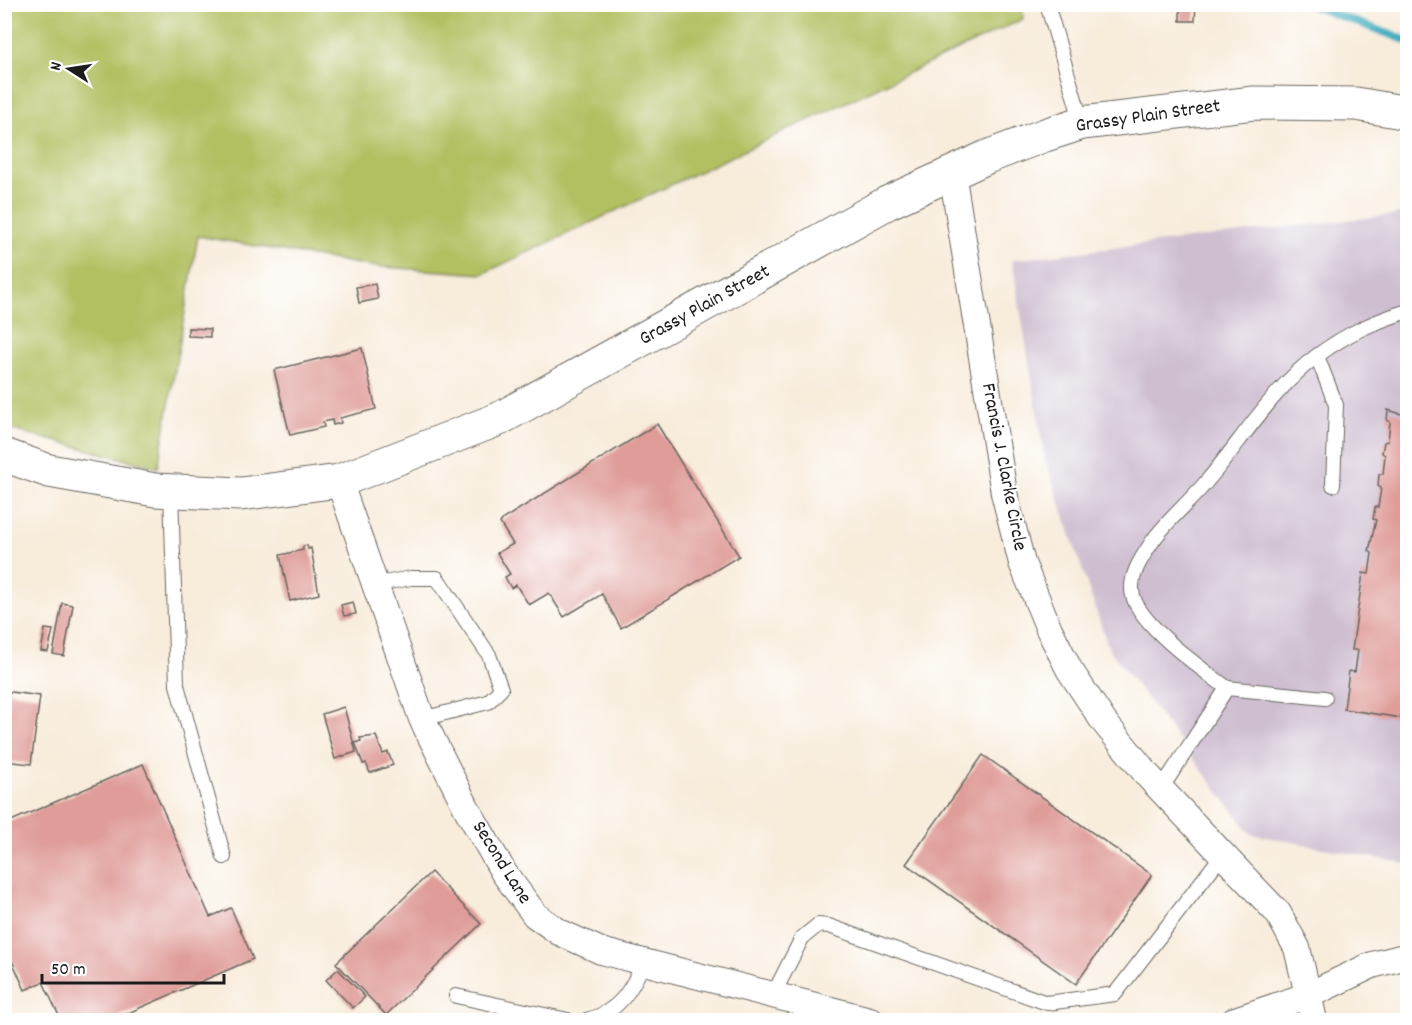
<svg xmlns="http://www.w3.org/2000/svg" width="1412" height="1025" font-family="Dekko,sans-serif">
<rect width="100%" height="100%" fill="#fff"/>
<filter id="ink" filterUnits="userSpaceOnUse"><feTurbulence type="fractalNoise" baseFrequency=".0167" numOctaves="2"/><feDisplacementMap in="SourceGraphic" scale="12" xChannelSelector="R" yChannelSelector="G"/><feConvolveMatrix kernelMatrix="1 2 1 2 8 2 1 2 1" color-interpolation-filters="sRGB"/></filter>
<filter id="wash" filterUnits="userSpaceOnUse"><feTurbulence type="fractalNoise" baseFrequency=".008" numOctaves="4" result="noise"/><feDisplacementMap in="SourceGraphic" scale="24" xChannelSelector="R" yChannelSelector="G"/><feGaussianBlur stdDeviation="1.35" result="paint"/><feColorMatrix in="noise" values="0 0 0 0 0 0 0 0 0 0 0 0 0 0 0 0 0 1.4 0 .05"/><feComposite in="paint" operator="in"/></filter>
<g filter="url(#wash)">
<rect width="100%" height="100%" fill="#f8ecdb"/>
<path fill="#cebed0" d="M1407,213V864L1251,834L1109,649L1045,459L1012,260Z"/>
<path fill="#b3c062" stroke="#686e3f" stroke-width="1.5" d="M1022,5L1023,19L482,274L370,266L198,236L158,468L5,428V5Z"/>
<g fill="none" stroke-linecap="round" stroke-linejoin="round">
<path stroke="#41adc0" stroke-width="8" d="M1307,4L1408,41"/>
</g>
<g id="blocks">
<g fill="#df9c99">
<path d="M1180,4H1196L1195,21H1180Z"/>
<path d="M375,284L378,299L359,303L356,287Z"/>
<path d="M188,328L210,329V337L188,336Z"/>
<path d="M362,348L376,409L340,418L341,423L333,425L332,420L323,422L324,427L290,435L274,370Z"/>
<path d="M1388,410L1408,416V719L1344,709L1349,671L1355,672L1358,650H1352L1363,573L1369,574L1372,553L1369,551L1376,520L1373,519L1375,507H1378L1381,488L1378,486L1379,474H1383L1385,455L1382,453L1384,442L1388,441L1390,422L1387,420Z"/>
<path d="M657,424L739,556L621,628L602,594L564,617L549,593L529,605L516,585L511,588L505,577L510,574L497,553L513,544L500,523L503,519Z"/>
<path d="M307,545L308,549L311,548L319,594L290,601L280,555L303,550V546Z"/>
<path d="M353,602L356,614L344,616L341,605Z"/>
<path d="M62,603L73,605L64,656L53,654Z"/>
<path d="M45,629L53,630L48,652L41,651Z"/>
<path d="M4,691L40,696L31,764L4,761Z"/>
<path d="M344,707L356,752L335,759L322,714Z"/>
<path d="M376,736L383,754L388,752L393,765L370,773L366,763L363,764L355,743L361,741L360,738Z"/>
<path d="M983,755L1152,875L1076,984L906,864Z"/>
<path d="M143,764L210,917L231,908L253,959L112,1020H61L43,982L25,990L4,943V824Z"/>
<path d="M431,872L481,924L386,1015L336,963Z"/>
<path d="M338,969L365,997L353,1008L326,980Z"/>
</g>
</g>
</g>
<g filter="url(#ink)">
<use href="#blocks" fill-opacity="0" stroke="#69655f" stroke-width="1.5"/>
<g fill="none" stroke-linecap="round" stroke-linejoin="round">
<g stroke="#69655f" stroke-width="16">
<g id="service">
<path d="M1047,4L1082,123"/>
<path d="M1317,356L1336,405L1333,485"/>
<path d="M171,491L177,685L224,857"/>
<path d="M373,585L411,578H437L489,655L501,689L488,702L422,719"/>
<path d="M1227,688L1325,698"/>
<path d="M1161,789L1227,688C1202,669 1141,626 1133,596C1128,577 1142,557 1152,542C1167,520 1190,502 1207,481C1242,440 1274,387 1318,355C1348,333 1373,322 1408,311"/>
<path d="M773,995L802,938L818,925L829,926L1047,1003L1115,994L1223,854"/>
<path d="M456,996L568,1020"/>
<path d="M586,1020C619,1013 631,990 644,962"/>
</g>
</g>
<g stroke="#69655f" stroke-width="28">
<g id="minor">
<path d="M952,172L1004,493L1022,563L1049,629L1069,669L1104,722L1149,777L1278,913L1297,948L1314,1020"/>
<path d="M339,481L422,719L467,809L504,873L535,915L559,932L601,951L870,1020"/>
<path d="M1235,1020L1309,995L1372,965L1408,956"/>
</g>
</g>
<g stroke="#69655f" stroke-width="35">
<path id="secondary" d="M4,455L49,471L155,490L241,494L339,481L499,419L887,203L987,157L1045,135L1082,123L1254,103L1356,104L1408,113"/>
</g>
<use href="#service" stroke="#fff" stroke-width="14"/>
<use href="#minor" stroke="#fff" stroke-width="26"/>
<use href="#secondary" stroke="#fff" stroke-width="33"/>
</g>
</g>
<g text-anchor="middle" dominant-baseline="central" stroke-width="4.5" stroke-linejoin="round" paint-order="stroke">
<g font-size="20" fill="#1c1c1c" stroke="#fff">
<text transform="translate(1148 117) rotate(-8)">Grassy Plain Street</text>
<text transform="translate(705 306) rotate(-29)">Grassy Plain Street</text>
<text transform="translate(1003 467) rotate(79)">Francis J. Clarke Circle</text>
<text transform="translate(501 863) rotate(58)">Second Lane</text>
</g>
</g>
<rect width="1412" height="1025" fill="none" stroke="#fff" stroke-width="24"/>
<g transform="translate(69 69) rotate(282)" stroke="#ffffff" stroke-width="4.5" paint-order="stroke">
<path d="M0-4.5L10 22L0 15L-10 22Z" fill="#1c1c1c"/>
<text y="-9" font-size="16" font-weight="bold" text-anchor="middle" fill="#1c1c1c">N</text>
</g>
<path d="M42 974v9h182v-9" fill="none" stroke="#1c1c1c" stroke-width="3"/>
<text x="51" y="974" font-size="18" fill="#1c1c1c" stroke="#ffffff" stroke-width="4.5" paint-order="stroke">50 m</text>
</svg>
